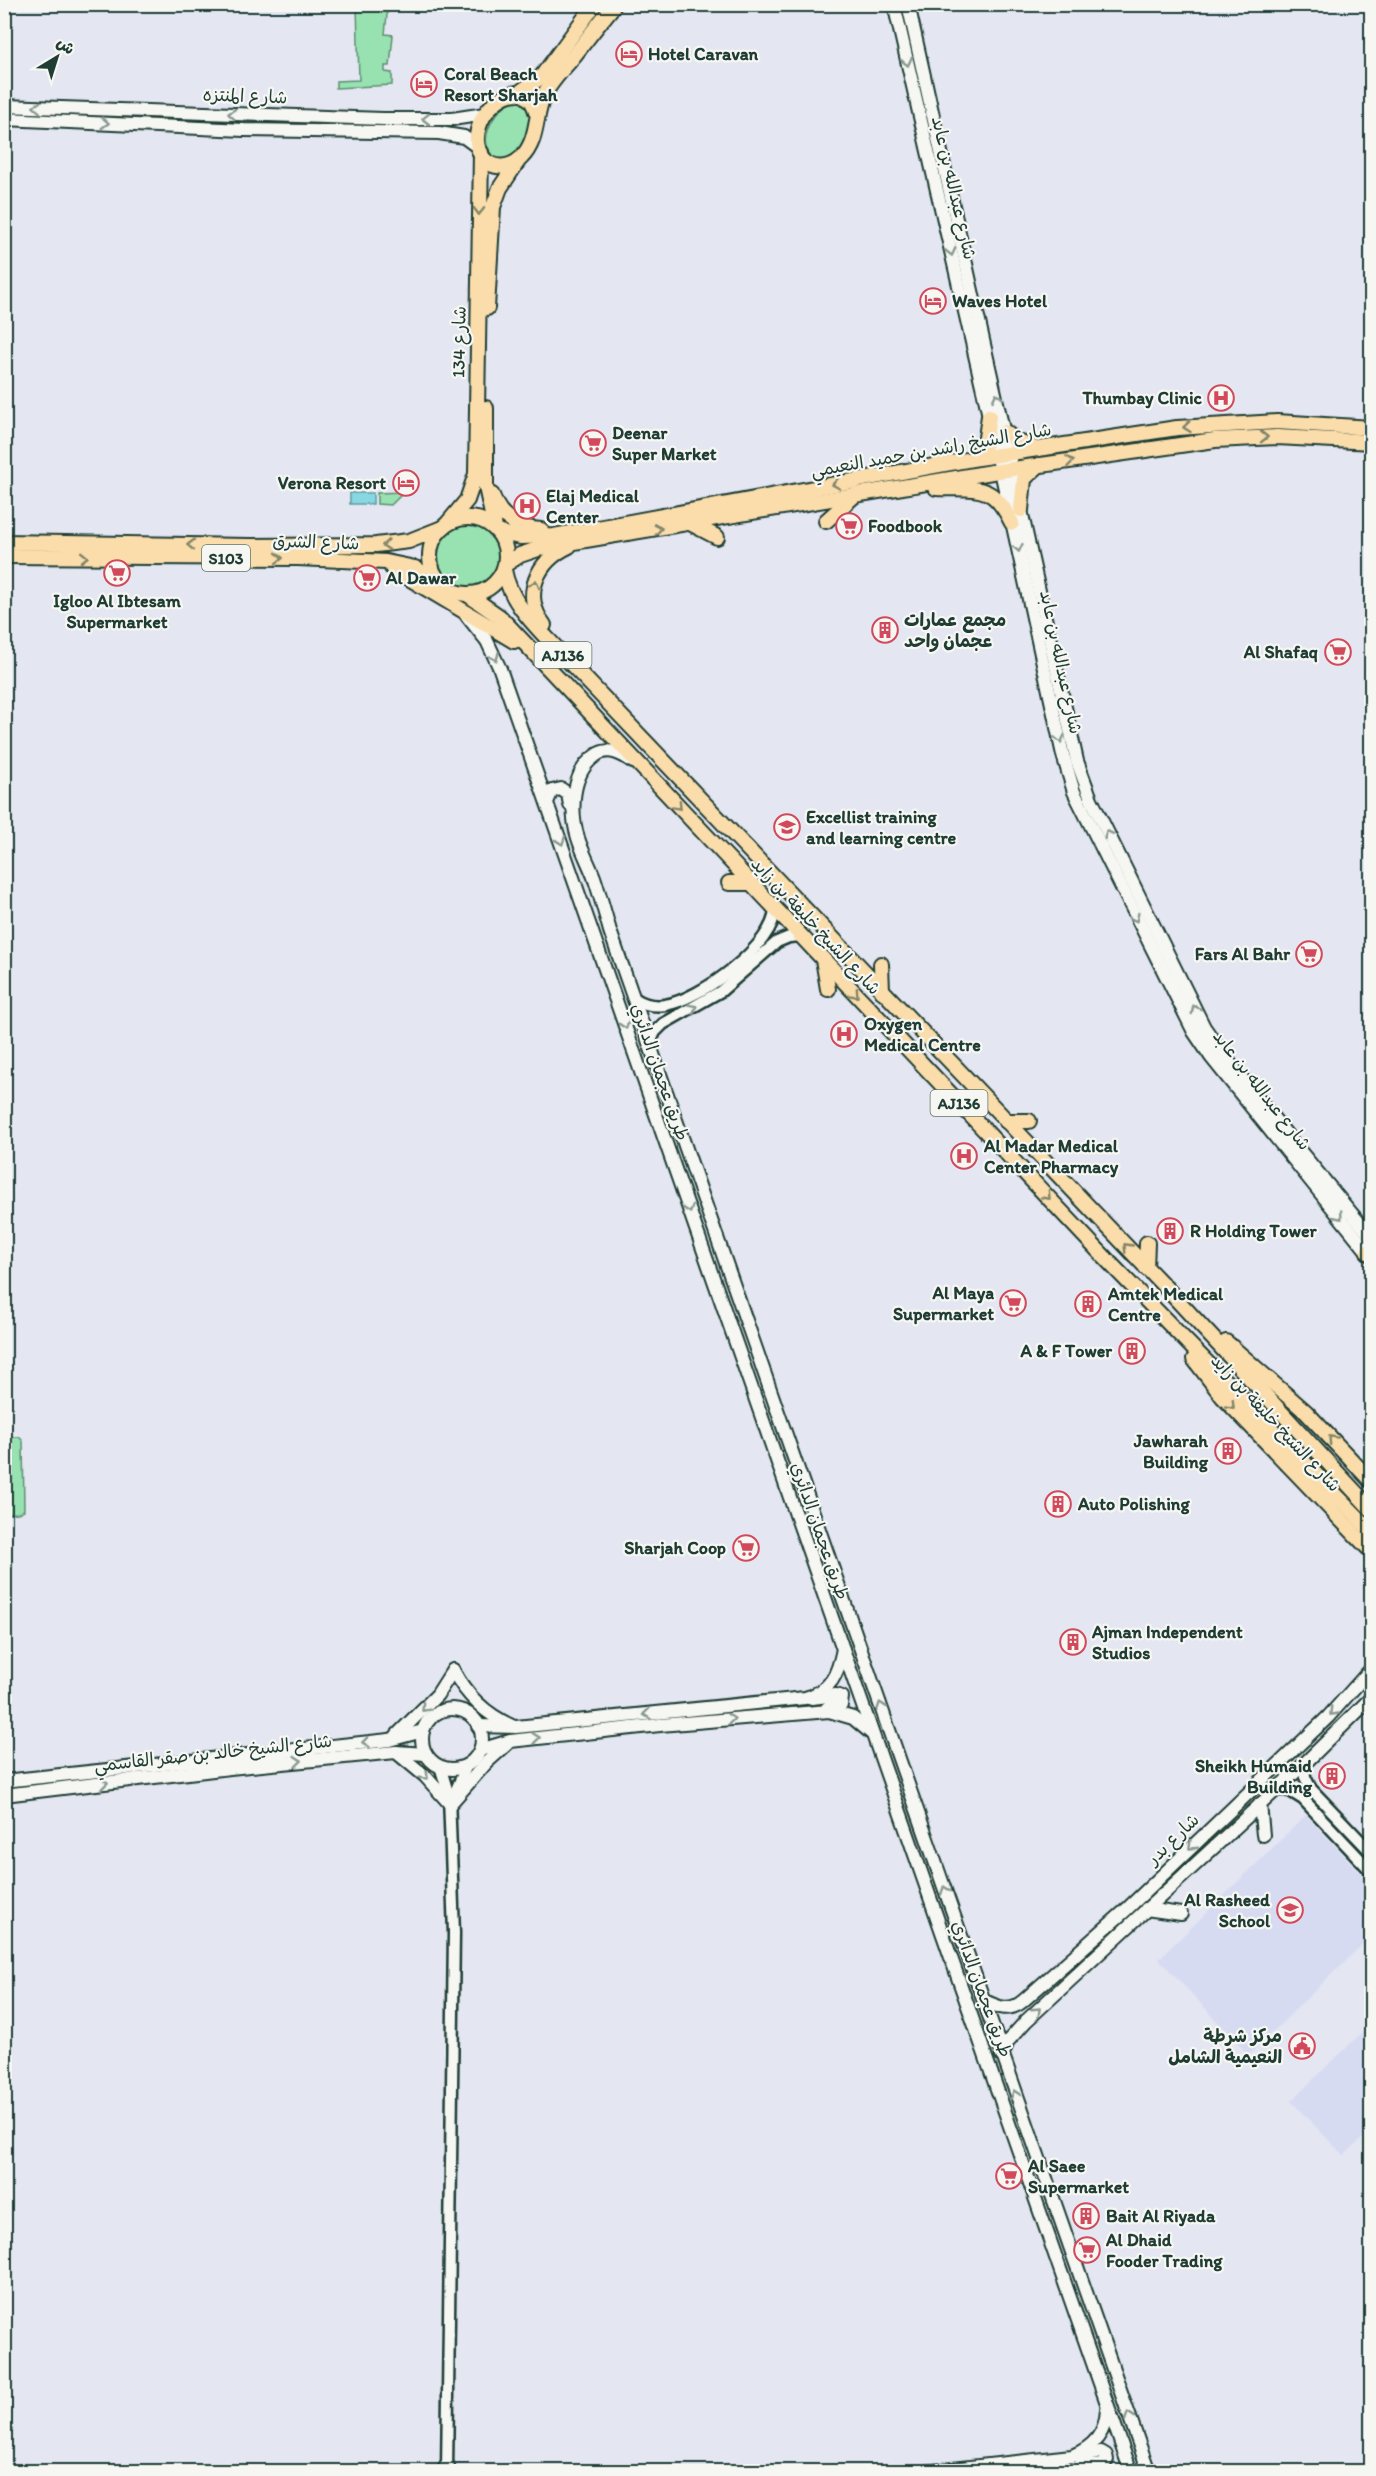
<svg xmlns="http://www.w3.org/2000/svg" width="1376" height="2476" font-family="Itim,'Playpen Sans Arabic',sans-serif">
<rect width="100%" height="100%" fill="#e4e6f2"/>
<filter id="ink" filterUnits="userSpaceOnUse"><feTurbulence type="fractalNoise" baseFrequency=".0167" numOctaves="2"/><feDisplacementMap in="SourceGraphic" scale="12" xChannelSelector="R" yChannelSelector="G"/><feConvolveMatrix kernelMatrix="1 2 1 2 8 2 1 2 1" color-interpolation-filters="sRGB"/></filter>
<g filter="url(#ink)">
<g fill="#d7dbf2">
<path d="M1306,1815L1371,1884V1936L1249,2055L1159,1959Z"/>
<path d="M1371,2024V2130L1344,2156L1291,2101Z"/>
</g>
<g fill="#98e1b0" stroke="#5c8f72" stroke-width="1.5">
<path d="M357,5H388L385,34L393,35L390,66H385V72L392,73V85L336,88V81L359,80Z"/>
<path d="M518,99L532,107L533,131L516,156L503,161C469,150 494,105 518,99Z"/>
<path d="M404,492L391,505L377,504V493Z"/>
<circle cx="469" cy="553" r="34"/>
<path d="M5,1437H19L23,1441L24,1510L18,1513L5,1514Z"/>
</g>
<rect fill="#88d8e3" stroke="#5e9a9d" stroke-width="1.5" x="350" y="493" width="23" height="11"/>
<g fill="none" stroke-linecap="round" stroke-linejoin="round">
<g stroke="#1f3d34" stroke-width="15">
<g id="tertiary">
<path d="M634,998C643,1004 653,1007 665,1005C699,1000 776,945 775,908"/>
<path d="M650,1043L655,1032L663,1024L721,991L777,942L789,937L801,936"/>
<path d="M1304,1764L1305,1777L1311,1789L1372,1853"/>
<path d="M440,1766L449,1796L454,1933L447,2472"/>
<path d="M1277,1789L1290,1791L1303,1799L1372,1872"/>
<path d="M451,1801L467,1765"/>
</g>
</g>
<g stroke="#1f3d34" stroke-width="16">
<g id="secondary">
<path d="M894,4L989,416L1063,755L1074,792L1194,1032L1211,1057L1372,1257"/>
<path d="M908,4L1077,761L1091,799L1204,1027L1225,1057L1290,1139L1372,1238"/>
<path d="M4,106L383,119H452L485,114"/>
<path d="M4,119L244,130L439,133L464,137L479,148"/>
<path d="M467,616L487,641L500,669L1131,2472"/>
<path d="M633,762C622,754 608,746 595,756C571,773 570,812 578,838C582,851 589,864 594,877C600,895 605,913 610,931C790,1444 968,1959 1149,2472"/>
<path d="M547,802L552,791L561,789L568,794L570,805"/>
<path d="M453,1670C466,1695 485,1714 512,1726"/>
<path d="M812,1698L836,1695L842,1697L841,1705L827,1708"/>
<circle cx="452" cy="1739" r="30"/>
<path d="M478,1726L516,1727L805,1698C831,1691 838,1674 843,1649"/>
<path d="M397,1735L437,1695L453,1670"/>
<path d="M480,1750L510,1741L660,1725L829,1711L853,1718L871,1733"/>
<path d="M396,1752L425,1776L450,1804L487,1762L507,1744"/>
<path d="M4,1781L389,1740L423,1731"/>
<path d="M4,1795L230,1768L396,1752L426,1754"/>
<path d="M1260,1804L1263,1835"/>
<path d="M1146,1909L1181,1914"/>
<path d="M985,2001C999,2008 1010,2012 1023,2001L1127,1909L1328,1717L1372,1668"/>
<path d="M1002,2056L1008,2041L1026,2021L1304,1764L1372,1697"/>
<path d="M1067,2471L1078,2467L1103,2465L1107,2460L1106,2455L1101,2452L1079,2456"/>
<path d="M442,2472L447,2465L450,2472"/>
<path d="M924,2472L1072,2456C1094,2447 1106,2433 1107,2409"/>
</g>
</g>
<g stroke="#1f3d34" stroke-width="18">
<g id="primary">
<path d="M519,93L542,76L595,4"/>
<path d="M537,114C523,60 455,124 484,159C494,170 511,168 521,158C539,140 534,116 544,95C550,83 560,72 569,62C584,43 599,23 615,4"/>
<path d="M487,308L493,207L500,188L518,161"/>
<path d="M486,408V487L495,528"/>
<path d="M1005,432L1016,441L1034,448"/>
<path d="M972,459L985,445L989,416"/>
<path d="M936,488C976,490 992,481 1012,523"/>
<path d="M492,495C499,518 518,528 541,530"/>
<path d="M1021,510L1024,479L1039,465"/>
<circle cx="468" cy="556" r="38"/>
<path d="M826,521L856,494"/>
<path d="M690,523L717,537"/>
<path d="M447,524L467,500L476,474L481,152"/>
<path d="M499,533L521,537L554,536L972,459L1177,428L1277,422L1372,428"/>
<path d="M4,542L249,546L376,545L409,541L442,528"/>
<path d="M4,556L298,558L386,562L415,568L442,584"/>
<path d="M506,564L520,555L544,547L992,472L1215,440L1277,437L1372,442"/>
<path d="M392,568L514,641"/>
<path d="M504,570C510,603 536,626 558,650L1167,1289L1372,1510"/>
<path d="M467,594L500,617L1110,1263L1372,1532"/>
<path d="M544,625C521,595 537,561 569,546"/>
<path d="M729,883H751"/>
<path d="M823,959L828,989"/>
<path d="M881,964L882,991"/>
<path d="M1006,1121H1029"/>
<path d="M1368,1252L1372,1255"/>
<path d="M1146,1268L1147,1243"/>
<path d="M1226,1342L1306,1412L1372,1482"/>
<path d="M1194,1359L1223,1397L1372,1552"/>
</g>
</g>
<use href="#tertiary" stroke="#f6f6f2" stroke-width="10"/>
<use href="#secondary" stroke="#f6f6f2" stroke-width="12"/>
<use href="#primary" stroke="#fbddab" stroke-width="14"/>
</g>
<defs><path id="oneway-chevron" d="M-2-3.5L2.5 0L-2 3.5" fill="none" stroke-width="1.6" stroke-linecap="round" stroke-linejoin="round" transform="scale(1.5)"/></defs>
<g stroke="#8a9a93">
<use href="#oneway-chevron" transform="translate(907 62) rotate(77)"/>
<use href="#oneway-chevron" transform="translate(37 107) rotate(-178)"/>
<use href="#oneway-chevron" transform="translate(232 114) rotate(-177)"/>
<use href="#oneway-chevron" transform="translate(426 119) rotate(179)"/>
<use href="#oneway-chevron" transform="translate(105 123) rotate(3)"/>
<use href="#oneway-chevron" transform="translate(951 252) rotate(77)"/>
<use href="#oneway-chevron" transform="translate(997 397) rotate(-103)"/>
<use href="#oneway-chevron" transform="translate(1018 548) rotate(78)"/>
<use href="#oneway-chevron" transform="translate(495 657) rotate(66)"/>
<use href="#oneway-chevron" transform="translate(1060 739) rotate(78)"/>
<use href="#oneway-chevron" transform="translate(1108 834) rotate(-116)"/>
<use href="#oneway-chevron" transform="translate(561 841) rotate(71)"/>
<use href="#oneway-chevron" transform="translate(1135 918) rotate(64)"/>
<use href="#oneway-chevron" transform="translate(693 1008) rotate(-27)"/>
<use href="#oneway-chevron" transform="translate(1195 1009) rotate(-118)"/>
<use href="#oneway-chevron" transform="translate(625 1025) rotate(71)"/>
<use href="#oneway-chevron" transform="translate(689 1209) rotate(71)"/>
<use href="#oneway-chevron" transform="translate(1339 1216) rotate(51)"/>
<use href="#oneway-chevron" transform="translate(881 1706) rotate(-109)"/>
<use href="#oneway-chevron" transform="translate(425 1708) rotate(133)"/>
<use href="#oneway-chevron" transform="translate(1333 1712) rotate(134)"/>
<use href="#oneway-chevron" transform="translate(647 1714) rotate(174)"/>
<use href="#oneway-chevron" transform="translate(731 1719) rotate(-5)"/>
<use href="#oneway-chevron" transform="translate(536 1738) rotate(-6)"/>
<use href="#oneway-chevron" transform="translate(366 1742) rotate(174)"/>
<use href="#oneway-chevron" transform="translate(298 1761) rotate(-6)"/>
<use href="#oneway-chevron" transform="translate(425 1776) rotate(44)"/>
<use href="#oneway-chevron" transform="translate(104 1783) rotate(-7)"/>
<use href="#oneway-chevron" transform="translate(1192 1846) rotate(136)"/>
<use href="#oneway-chevron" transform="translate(945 1890) rotate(-109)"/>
<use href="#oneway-chevron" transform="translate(1037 2011) rotate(-43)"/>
<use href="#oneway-chevron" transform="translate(1015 2094) rotate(-109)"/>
<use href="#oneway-chevron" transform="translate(1129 2416) rotate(-109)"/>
</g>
<g stroke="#82856a">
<use href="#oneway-chevron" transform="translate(479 211) rotate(91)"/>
<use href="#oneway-chevron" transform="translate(1187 427) rotate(174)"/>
<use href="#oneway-chevron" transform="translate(1264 437)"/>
<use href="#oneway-chevron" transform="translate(1070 461) rotate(-8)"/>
<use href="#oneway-chevron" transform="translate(836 484) rotate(169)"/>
<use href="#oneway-chevron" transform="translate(658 529) rotate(-10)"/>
<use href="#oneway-chevron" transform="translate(191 545) rotate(-179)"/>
<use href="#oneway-chevron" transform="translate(386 545) rotate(175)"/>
<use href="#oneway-chevron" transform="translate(84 557) rotate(1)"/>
<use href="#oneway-chevron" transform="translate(279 558)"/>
<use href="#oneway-chevron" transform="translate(535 584) rotate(-76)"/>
<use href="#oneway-chevron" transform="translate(678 806) rotate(47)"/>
<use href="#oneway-chevron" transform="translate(855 994) rotate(47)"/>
<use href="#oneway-chevron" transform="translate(1047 1196) rotate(47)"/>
<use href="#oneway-chevron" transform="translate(1127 1247) rotate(-134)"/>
<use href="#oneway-chevron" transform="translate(1231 1405) rotate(46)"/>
<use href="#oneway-chevron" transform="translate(1332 1439) rotate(-133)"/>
</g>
</g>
<defs>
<g id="hotel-ring" transform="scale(1.35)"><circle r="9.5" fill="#f6f6f2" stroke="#d1495b" stroke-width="1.5"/><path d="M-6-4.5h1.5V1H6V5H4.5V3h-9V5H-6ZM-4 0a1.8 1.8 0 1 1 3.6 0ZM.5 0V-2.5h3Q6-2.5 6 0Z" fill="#d1495b"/></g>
<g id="hospital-ring" transform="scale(1.35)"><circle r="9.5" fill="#f6f6f2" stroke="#d1495b" stroke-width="1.5"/><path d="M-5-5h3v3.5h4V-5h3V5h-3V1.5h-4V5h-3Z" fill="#d1495b"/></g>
<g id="supermarket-ring" transform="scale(1.35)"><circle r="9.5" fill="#f6f6f2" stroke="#d1495b" stroke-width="1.5"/><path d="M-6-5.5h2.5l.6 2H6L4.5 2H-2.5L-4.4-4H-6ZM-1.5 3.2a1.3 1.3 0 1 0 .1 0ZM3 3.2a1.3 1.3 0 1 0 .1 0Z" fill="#d1495b"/></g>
<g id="building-ring" transform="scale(1.35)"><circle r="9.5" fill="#f6f6f2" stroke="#d1495b" stroke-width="1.5"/><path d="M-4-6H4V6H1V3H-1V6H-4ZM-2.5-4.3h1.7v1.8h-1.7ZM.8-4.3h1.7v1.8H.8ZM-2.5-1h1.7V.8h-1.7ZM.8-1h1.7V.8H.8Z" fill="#d1495b"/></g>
<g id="university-ring" transform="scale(1.35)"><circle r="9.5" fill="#f6f6f2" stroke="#d1495b" stroke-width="1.5"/><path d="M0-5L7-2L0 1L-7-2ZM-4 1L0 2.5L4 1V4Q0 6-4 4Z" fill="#d1495b"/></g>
<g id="school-ring" transform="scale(1.35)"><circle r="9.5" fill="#f6f6f2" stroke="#d1495b" stroke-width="1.5"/><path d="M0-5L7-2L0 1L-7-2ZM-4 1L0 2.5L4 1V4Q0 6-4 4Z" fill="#d1495b"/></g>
<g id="civic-ring" transform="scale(1.35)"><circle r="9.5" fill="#f6f6f2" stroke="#d1495b" stroke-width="1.5"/><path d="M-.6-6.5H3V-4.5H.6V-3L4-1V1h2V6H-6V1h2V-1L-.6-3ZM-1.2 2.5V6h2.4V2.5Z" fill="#d1495b"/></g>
</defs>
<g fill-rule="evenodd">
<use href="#hotel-ring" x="629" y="54"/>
<use href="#hotel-ring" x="424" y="84"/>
<use href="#hotel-ring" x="933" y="301"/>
<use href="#hospital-ring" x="1221" y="398"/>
<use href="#supermarket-ring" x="593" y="443"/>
<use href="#hotel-ring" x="406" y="483"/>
<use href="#hospital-ring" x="527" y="506"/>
<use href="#supermarket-ring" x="849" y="526"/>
<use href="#supermarket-ring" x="117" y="573"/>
<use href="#supermarket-ring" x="367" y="578"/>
<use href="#building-ring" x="885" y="630"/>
<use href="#supermarket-ring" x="1338" y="652"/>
<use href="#university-ring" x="787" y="827"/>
<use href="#supermarket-ring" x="1309" y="954"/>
<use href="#hospital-ring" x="844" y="1034"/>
<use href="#hospital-ring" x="964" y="1156"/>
<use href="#building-ring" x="1170" y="1231"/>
<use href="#supermarket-ring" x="1013" y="1303"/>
<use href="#building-ring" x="1088" y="1304"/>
<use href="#building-ring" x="1132" y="1351"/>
<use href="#building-ring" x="1228" y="1451"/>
<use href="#building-ring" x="1058" y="1504"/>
<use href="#supermarket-ring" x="746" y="1548"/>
<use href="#building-ring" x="1073" y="1642"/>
<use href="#building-ring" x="1332" y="1776"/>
<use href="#school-ring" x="1290" y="1910"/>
<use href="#civic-ring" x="1302" y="2046"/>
<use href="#supermarket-ring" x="1009" y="2176"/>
<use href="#building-ring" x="1086" y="2216"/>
<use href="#supermarket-ring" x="1087" y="2250"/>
</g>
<g text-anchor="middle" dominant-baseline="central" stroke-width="4.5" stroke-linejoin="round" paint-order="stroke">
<g fill="#f6f6f2" stroke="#60746d" stroke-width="1.5">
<rect x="202" y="545" width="48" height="26" rx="4.5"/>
<rect x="534.5" y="642" width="57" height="26" rx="4.5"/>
<rect x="930.5" y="1090" width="57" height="26" rx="4.5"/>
</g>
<g font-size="16" font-weight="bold" fill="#1f3d34">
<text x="226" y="558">S103</text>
<text x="563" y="655">AJ136</text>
<text x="959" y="1103">AJ136</text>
</g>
<g font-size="18" font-weight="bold" fill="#1f3d34" stroke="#f6f6f2" text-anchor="start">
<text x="648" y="54">Hotel Caravan</text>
<text x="444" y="74">Coral Beach<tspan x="444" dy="21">Resort Sharjah</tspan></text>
<text x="952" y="301">Waves Hotel</text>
<text x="1202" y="398" text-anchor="end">Thumbay Clinic</text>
<text x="612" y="433">Deenar<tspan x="612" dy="21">Super Market</tspan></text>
<text x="386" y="483" text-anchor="end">Verona Resort</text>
<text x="546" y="496">Elaj Medical<tspan x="546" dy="21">Center</tspan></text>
<text x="868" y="526">Foodbook</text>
<text x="386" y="578">Al Dawar</text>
<text x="117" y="601" text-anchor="middle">Igloo Al Ibtesam<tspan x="117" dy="21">Supermarket</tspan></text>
<text x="904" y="620">مجمع عمارات<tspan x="904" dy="21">عجمان واحد</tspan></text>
<text x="1318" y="652" text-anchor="end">Al Shafaq</text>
<text x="806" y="817">Excellist training<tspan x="806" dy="21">and learning centre</tspan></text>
<text x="1290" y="954" text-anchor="end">Fars Al Bahr</text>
<text x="864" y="1024">Oxygen<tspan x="864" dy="21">Medical Centre</tspan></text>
<text x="984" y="1146">Al Madar Medical<tspan x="984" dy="21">Center Pharmacy</tspan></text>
<text x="1190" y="1231">R Holding Tower</text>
<text x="994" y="1293" text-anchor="end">Al Maya<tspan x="994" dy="21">Supermarket</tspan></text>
<text x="1108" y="1294">Amtek Medical<tspan x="1108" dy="21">Centre</tspan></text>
<text x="1112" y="1351" text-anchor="end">A &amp; F Tower</text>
<text x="1208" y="1441" text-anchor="end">Jawharah<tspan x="1208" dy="21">Building</tspan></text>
<text x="1078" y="1504">Auto Polishing</text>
<text x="726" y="1548" text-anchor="end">Sharjah Coop</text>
<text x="1092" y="1632">Ajman Independent<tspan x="1092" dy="21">Studios</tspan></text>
<text x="1312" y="1766" text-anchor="end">Sheikh Humaid<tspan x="1312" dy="21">Building</tspan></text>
<text x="1270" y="1900" text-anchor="end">Al Rasheed<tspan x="1270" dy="21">School</tspan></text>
<text x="1282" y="2036" text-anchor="end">مركز شرطة<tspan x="1282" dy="21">النعيمية الشامل</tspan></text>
<text x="1028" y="2166">Al Saee<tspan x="1028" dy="21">Supermarket</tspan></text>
<text x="1106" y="2216">Bait Al Riyada</text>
<text x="1106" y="2240">Al Dhaid<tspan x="1106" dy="21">Fooder Trading</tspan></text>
</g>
<g font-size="18" fill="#1f3d34" stroke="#f6f6f2">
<text transform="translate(245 96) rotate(2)">شارع المنتزه</text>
<text transform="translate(954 188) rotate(77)">شارع عبدالله بن عابد</text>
<text transform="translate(459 342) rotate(-89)">شارع 134</text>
<text transform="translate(931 450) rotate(-10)">شارع الشيخ راشد بن حميد النعيمي</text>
<text transform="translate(316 542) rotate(2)">شارع الشرق</text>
<text transform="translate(1061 662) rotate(78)">شارع عبدالله بن عابد</text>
<text transform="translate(816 926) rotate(47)">شارع الشيخ خليفة بن زايد</text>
<text transform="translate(660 1072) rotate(71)">طريق عجمان الدائري</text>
<text transform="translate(1262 1090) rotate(52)">شارع عبدالله بن عابد</text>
<text transform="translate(1276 1423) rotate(47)">شارع الشيخ خليفة بن زايد</text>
<text transform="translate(820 1531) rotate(71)">طريق عجمان الدائري</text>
<text transform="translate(213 1753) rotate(-6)">شارع الشيخ خالد بن صقر القاسمي</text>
<text transform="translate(1173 1839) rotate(-44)">شارع بدر</text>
<text transform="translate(982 1989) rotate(70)">طريق عجمان الدائري</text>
</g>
</g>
<rect width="1376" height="2476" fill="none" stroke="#f6f6f2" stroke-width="24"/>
<rect x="12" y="12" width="1352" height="2452" fill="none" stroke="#1f3d34" stroke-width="2" filter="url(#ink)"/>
<g transform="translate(57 57) rotate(38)" stroke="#f6f6f2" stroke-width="4.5" paint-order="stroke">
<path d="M0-4.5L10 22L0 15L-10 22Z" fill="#1f3d34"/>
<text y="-9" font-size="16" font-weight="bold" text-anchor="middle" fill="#1f3d34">ش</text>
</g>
</svg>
